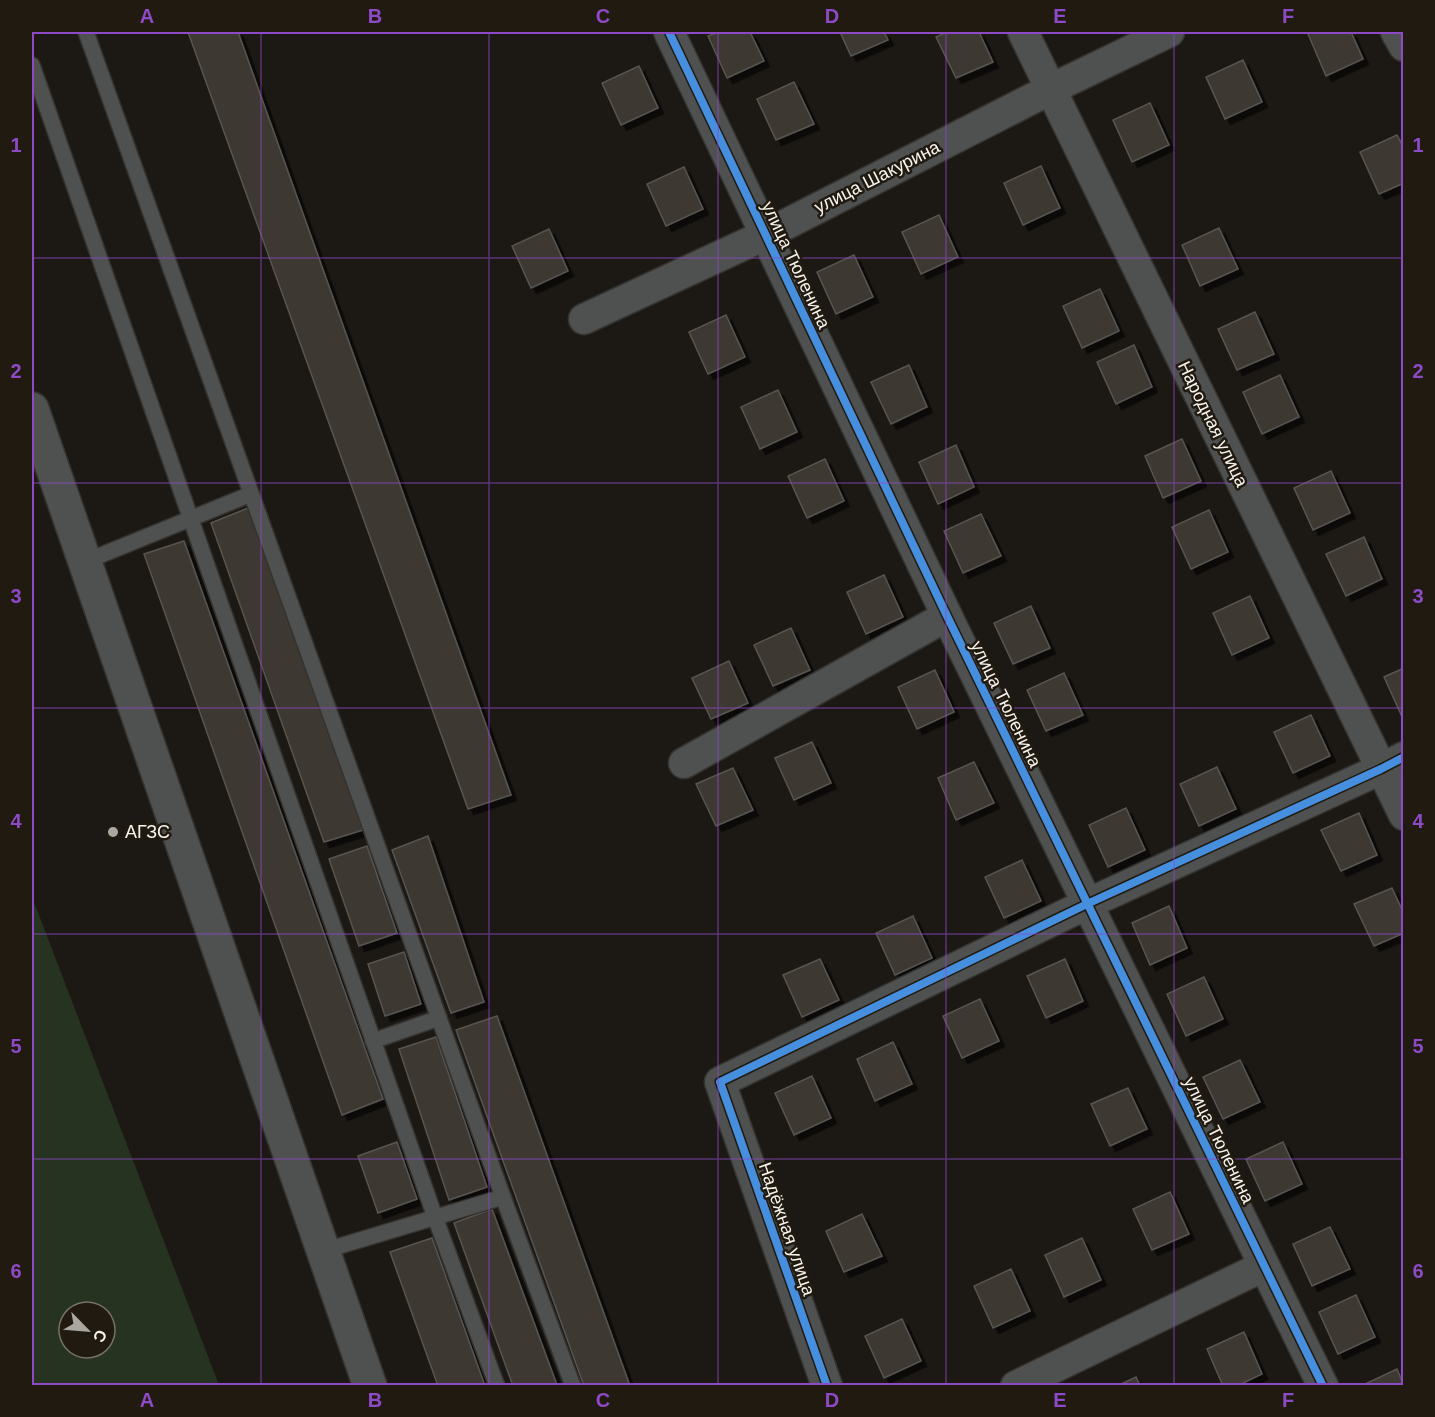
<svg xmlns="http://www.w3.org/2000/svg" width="1435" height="1417" font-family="Helvetica,sans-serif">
<defs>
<filter id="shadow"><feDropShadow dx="5.5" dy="5.5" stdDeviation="0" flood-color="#0009"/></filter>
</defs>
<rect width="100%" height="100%" fill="#1c1914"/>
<path fill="#263320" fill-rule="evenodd" d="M32,897L219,1385H32ZM69,1312H105V1348H69Z"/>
<g fill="#3e3830" stroke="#575450" stroke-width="1.5" filter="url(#shadow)">
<path d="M188,32H238L511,795L468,809Z"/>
<path d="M719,32H750L764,61L727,78L708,36Z"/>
<path d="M840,32H884L888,40L851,56Z"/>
<path d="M948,32H979L993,62L956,78L936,37Z"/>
<path d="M1313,32H1351L1363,59L1326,76L1308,34Z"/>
<path d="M1243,60L1262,102L1225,119L1206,77Z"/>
<path d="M639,66L658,108L621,125L602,83Z"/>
<path d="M794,82L814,124L776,140L757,99Z"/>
<path d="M1150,103L1169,145L1132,162L1113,120Z"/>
<path d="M1397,135L1404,148V183L1379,194L1360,152Z"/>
<path d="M1041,166L1060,208L1023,225L1004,183Z"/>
<path d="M684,167L703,209L666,226L647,184Z"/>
<path d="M939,215L958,257L921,274L902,232Z"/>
<path d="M1219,228L1238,269L1200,286L1182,245Z"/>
<path d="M549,229L568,271L531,288L512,246Z"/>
<path d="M854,255L873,297L836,314L817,272Z"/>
<path d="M1100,289L1119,331L1082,348L1063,306Z"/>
<path d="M1255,312L1274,354L1237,370L1218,329Z"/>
<path d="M726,315L745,357L708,374L689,332Z"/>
<path d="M1134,345L1152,387L1116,404L1097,362Z"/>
<path d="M909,365L927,407L891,424L871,382Z"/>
<path d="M1280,375L1299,417L1262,434L1243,392Z"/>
<path d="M778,390L797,432L760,449L741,407Z"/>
<path d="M1182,439L1201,481L1163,498L1145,456Z"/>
<path d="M956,445L974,487L938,504L919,462Z"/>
<path d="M825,459L844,501L807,518L788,476Z"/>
<path d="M1331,471L1350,513L1313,530L1294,488Z"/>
<path d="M253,506L363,830L324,842L211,523Z"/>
<path d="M1209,510L1228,552L1191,569L1172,527Z"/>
<path d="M981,514L1001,556L963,573L944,531Z"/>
<path d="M1364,537L1382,579L1346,596L1326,554Z"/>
<path d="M184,541L383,1099L342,1115L144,554Z"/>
<path d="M884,575L903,617L866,634L847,592Z"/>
<path d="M1250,596L1269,638L1232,655L1213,613Z"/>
<path d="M1031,606L1050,648L1013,664L994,623Z"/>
<path d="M791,628L810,670L773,686L754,645Z"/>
<path d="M729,661L748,703L711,719L692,678Z"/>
<path d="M1404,668V718L1403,719L1384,677Z"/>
<path d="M935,670L954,712L917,729L898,687Z"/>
<path d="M1064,673L1083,715L1046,731L1027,690Z"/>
<path d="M1311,715L1330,756L1293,773L1274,732Z"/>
<path d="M812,742L831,783L794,800L775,758Z"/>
<path d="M974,762L994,803L956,820L938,778Z"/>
<path d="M1217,767L1236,809L1199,826L1180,784Z"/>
<path d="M733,768L753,810L716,826L696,784Z"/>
<path d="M1126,808L1145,850L1108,867L1089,825Z"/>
<path d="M1359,813L1377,855L1341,871L1321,830Z"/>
<path d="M428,836L484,1002L451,1013L392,850Z"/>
<path d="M367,846L397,933L359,946L329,859Z"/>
<path d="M1022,860L1041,901L1004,918L985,877Z"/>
<path d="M1392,888L1404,914V933L1374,946L1354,904Z"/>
<path d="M1169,906L1187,948L1150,965L1132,923Z"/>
<path d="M913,916L932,958L895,975L876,933Z"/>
<path d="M404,952L421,1004L385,1016L368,964Z"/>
<path d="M820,959L839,1000L802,1017L783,975Z"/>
<path d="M1065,959L1083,1001L1046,1018L1027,976Z"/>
<path d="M1204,977L1223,1019L1186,1036L1167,994Z"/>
<path d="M980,999L999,1041L962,1058L943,1016Z"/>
<path d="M497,1016L630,1386H584L456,1030Z"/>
<path d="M436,1037L487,1187L449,1200L399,1049Z"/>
<path d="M893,1042L912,1084L875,1101L857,1059Z"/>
<path d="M1240,1060L1260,1102L1223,1119L1203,1077Z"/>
<path d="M812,1076L831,1118L794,1135L775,1093Z"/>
<path d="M1128,1088L1147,1129L1110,1146L1091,1104Z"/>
<path d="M397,1142L417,1199L378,1213L358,1156Z"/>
<path d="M1283,1142L1302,1184L1265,1201L1246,1159Z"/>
<path d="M1170,1192L1189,1234L1152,1250L1133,1209Z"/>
<path d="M492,1209L557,1385V1386H513L454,1223Z"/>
<path d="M862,1214L882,1256L844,1272L826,1231Z"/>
<path d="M1330,1227L1350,1269L1312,1286L1293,1244Z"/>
<path d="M432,1238L485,1386H438L390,1252Z"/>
<path d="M1082,1238L1101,1280L1064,1297L1045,1255Z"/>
<path d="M1011,1269L1030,1311L993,1328L974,1286Z"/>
<path d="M1356,1295L1375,1337L1338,1354L1319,1312Z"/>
<path d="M902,1319L921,1361L884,1378L865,1336Z"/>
<path d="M1244,1332L1262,1374L1237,1386H1223L1207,1349Z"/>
<path d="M1397,1369L1404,1386H1361Z"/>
<path d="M1136,1377L1140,1386H1117Z"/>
</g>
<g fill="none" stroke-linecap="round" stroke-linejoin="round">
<g stroke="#35332f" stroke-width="18">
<g id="service">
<path d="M86,32L503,1197L323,1251"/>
<path d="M32,65L435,1217L497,1386"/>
<path d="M84,562L251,494"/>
<path d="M373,1041L439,1018"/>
<path d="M503,1197L573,1386"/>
</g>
</g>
<g stroke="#35332f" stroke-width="33">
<g id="minor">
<path d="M669,32L947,616L1323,1386"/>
<path d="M1023,32L1404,815"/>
<path d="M1396,32L1404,46"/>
<path d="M584,319L765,235L1051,89L1169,32"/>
<path d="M684,763L947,616"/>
<path d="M827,1386L720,1082L1087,904L1381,769L1404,757"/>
<path d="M1016,1386L1264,1266"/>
</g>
</g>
<g stroke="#35332f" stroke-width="36">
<path id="tertiary" d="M32,409L370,1386"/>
</g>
<use href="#service" stroke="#4f5050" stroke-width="15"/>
<use href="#minor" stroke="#4f5050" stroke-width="30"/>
<use href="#tertiary" stroke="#4f5050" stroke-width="33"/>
<g stroke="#201a11" stroke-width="11">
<g id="cycleway">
<path d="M669,32L947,616L1323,1386"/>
<path d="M827,1386L720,1082L1087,904L1381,769L1404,757"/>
</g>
</g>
<use href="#cycleway" stroke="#468fdf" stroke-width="8"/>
</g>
<path fill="none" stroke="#8e4ac6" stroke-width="1.5" stroke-opacity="0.55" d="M261,32V1386M489,32V1386M718,32V1386M946,32V1386M1174,32V1386M32,258H1404M32,483H1404M32,708H1404M32,934H1404M32,1159H1404"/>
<circle fill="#aaa7a1" stroke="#201a11" stroke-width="2" cx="113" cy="832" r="6"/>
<g text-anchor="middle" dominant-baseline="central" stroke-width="5" stroke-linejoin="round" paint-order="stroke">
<g font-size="18" fill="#f7f3ed" stroke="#201a11">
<text transform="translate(877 177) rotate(-27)">улица Шакурина</text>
<text transform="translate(796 265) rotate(65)">улица Тюленина</text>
<text transform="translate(1213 424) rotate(64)">Народная улица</text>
<text transform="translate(1006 704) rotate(64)">улица Тюленина</text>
<text transform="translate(1219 1140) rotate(64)">улица Тюленина</text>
<text transform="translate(787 1229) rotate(71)">Надёжная улица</text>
</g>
<g font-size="18" fill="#f7f3ed" stroke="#201a11" text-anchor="start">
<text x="125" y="832">АГЗС</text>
</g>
</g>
<rect width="1435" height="1417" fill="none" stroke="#201a11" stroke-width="66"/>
<g transform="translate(87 1330) rotate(115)"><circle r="28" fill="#201a11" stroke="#767169" stroke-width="1.5"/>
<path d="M0-4.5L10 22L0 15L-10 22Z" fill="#aaa7a1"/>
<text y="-9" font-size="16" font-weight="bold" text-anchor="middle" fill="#f7f3ed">С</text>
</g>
<rect x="33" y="33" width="1369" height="1351" fill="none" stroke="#8e4ac6" stroke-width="2"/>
<g font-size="20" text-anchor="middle" font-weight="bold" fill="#8e4ac6">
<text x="147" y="23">A</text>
<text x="375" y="23">B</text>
<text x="603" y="23">C</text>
<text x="832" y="23">D</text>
<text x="1060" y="23">E</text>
<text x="1288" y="23">F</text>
<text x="16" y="152">1</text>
<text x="1418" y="152">1</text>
<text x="16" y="378">2</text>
<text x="1418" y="378">2</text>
<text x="16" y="603">3</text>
<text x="1418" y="603">3</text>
<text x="16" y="828">4</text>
<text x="1418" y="828">4</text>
<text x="16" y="1053">5</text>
<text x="1418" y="1053">5</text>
<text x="16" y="1278">6</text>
<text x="1418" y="1278">6</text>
<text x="147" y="1407">A</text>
<text x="375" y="1407">B</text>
<text x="603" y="1407">C</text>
<text x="832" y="1407">D</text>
<text x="1060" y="1407">E</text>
<text x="1288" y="1407">F</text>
</g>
</svg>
